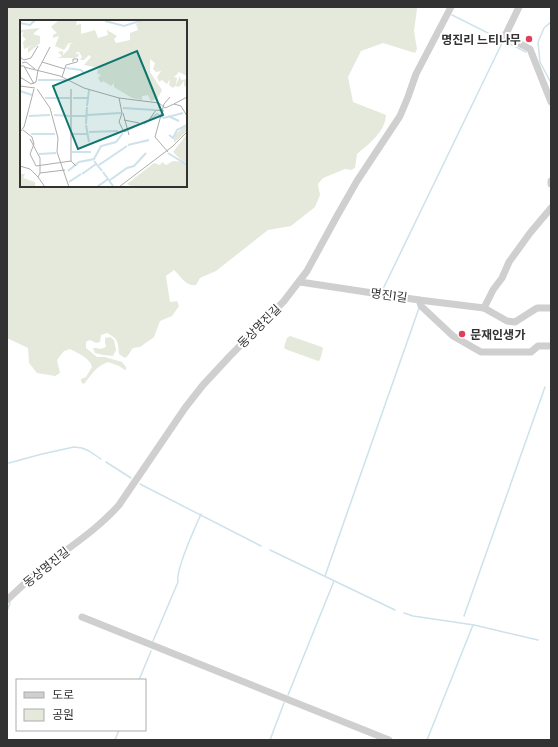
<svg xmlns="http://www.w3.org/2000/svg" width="558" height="747" font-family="Poppins,'Noto Sans KR',sans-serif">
<rect width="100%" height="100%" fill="#fff"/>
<g fill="#e4e9dc" fill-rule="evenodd">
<path d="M7,7H416L417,9L414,31L417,49L415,53L383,43L361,51L348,77L353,102L386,115C385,132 370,143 357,154L355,168L351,170L345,169L323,178L318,184L320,195L315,207L291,226L268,230L216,271L200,278L196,285C186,287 181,276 174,270L166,276L170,302L177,301L179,306L172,316L160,321L154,337L140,347L133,348C130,351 129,356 125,358L119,354C118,341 118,339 107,333L101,335L100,342L96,343L90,340L86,342V348L97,357H105L122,362L126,367V370H125L119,366L108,362C95,367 92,374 84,384L81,382V379L86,377L92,367C89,357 79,354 70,349L64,351L57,360L60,373L55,376L37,373L29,363L28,348L7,338ZM21,21H186V186H21Z"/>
<path d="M290,336L322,347L323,349L320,360L318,361L285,349L284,347L287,338Z"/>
<path d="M110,337L114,340L116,350L113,356L103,355L95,353L93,348H96L101,349L106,347L105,342V338Z"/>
</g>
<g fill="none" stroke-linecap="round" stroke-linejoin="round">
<g stroke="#cde2ea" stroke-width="1.5">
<path d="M452,15L526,52"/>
<path d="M551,22L544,28L538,42L540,62L551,83"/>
<path d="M383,289L503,41"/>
<path d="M106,462L131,478"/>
<path d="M9,463L42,454L74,447L82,448L89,451L101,459"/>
<path d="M140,484L261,546"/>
<path d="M270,550L395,610"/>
<path d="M325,576L419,308"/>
<path d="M7,611L10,603"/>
<path d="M404,613L413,616L474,625L538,640"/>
<path d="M464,616L545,387"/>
<path d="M153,641L178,582C175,570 195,528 201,514"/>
<path d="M139,680L151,651"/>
<path d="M288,695L334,581"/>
<path d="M115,740L119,730"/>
<path d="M270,740L284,703"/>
<path d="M427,740L473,625"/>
</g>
<g stroke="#cfcfcf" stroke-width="7">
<path d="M519,7L505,36L530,49L551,102"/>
<path d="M551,181V184"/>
<path d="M300,282L419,300L421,306L453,336L481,352H531L538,346H551"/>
<path d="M419,300L484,308L507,321L515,322L537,308H551"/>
<path d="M484,308L493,290L502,278L509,262L530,233L551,208"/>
<path d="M7,600C18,590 29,579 41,569C68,548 97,530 119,505L185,408L203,385L229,357L284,301L307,271L337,216L357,181L400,116L408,97L416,74L451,7"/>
<path d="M82,617L389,740"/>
</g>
</g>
<g fill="#de405b" stroke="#fff" stroke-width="1.5">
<circle cx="529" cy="39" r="4"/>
<circle cx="462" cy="334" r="4"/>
</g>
<g text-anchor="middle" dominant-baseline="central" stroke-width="4" stroke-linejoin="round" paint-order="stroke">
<g font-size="12" font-weight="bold" fill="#323232" stroke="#fff" text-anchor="end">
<text x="521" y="39">명진리 느티나무</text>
<text x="470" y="334" text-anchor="start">문재인생가</text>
</g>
<g font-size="12" fill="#323232" stroke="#fff">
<text transform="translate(389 295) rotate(8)">명진1길</text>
<text transform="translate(259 326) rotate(-45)">동상명진길</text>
<text transform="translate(46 567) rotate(-39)">동상명진길</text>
</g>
</g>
<g transform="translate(20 20)">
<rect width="167" height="167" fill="#fff"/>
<path d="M39,0H57L56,5L61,4V14L75,10L78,18L88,15L87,10L97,16L94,19L96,23L110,20V13L118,10L116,4L121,1L167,0V56L159,52L154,57L157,58L156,65L160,56L161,60L167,59V65L164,67V61L159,67L155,66L153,68L149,65L150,59L147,64L142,60L139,62L137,57L141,51L136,52L133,49L135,43L130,39V52L142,70L138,78L131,81L128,75L122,76V80L112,78L94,67V63L91,66L83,61L81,63L78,58L81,55L77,53L79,48L64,45L71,37L69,35L64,40H60L62,37L59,32H56V34L58,33L59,36L55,38H38L42,36L38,32L43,31V35L49,29L50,24H54L49,23L44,30L35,26L39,16L33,18V15L37,13L31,7ZM20,8L13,14L20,16V23L8,33V28L14,25L4,29L3,22L6,19L2,16L4,11L0,14V10ZM167,105V111L154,123V115ZM167,114V167H113L107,164L134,143L140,145L142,142L146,145L153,141L163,142L153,132ZM0,154H5L3,158L15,162V167H0Z" fill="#e4e9dc"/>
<path fill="none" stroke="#cde2ea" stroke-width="2" d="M85,1L104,6L123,0M0,3L10,5L15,0M46,48L61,50L64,53M18,60H45M0,71L12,75M25,78H50M53,78H68M67,86L69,70M103,88L135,90M34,95L50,96M67,95L101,93M9,96L30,95M52,96H67M148,96L159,101M66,104L67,87M124,104L137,94L144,98L163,93M66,105L69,122M69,112L98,111M11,114H35M52,114H67M149,115L153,118L157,110L167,105M108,125L129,120M52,132H71M148,133L167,145M19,134L36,133M74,141L82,151M79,145L107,126M48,151L59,142L74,139L81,126L96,122L103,113M83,152L93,166M62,154L76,144M90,160L107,148L114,146L126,133M49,162L61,154M77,167L88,159"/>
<path fill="none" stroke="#adadad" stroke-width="1" d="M0,37L4,40L11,38L18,26M22,42L45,49M2,43L6,42L15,49M0,46H4L14,64M4,47L40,56L64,68L99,78L139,83L145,88M0,57L11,64L16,62L18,50L30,27M42,57L46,45L57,42L58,39H53V42M0,66L15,68M17,69L30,88L38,118L37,132L49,167M51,69V141M99,78L102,93L99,102L104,112L129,100L136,90L144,91M154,84L167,77M145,88L154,84L161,86L167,96M103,93L109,115M104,100L119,103M3,110L12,117L14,124L10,134L16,146L51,141L56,146M0,112L4,107L14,69M10,119L20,138V153M148,132L135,117L144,84L150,77M0,146L10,149L18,157L20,153L45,150M18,157L25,167M99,167L153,126L167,112"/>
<path fill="#0f766e" fill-opacity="0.15" stroke="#0f766e" stroke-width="2" d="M117,31L143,95L58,129L33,66Z"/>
<rect width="167" height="167" fill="none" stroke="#323232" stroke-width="2"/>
</g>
<rect width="558" height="747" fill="none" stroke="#323232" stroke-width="16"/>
<rect x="16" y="679" width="130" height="52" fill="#ffffff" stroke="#adadad"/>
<rect x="24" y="692" width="20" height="6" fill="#cfcfcf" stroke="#adadad"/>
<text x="52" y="699" font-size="12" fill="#323232">도로</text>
<rect x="24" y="709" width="20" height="12" fill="#e4e9dc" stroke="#adadad"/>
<text x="52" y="719" font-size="12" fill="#323232">공원</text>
</svg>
